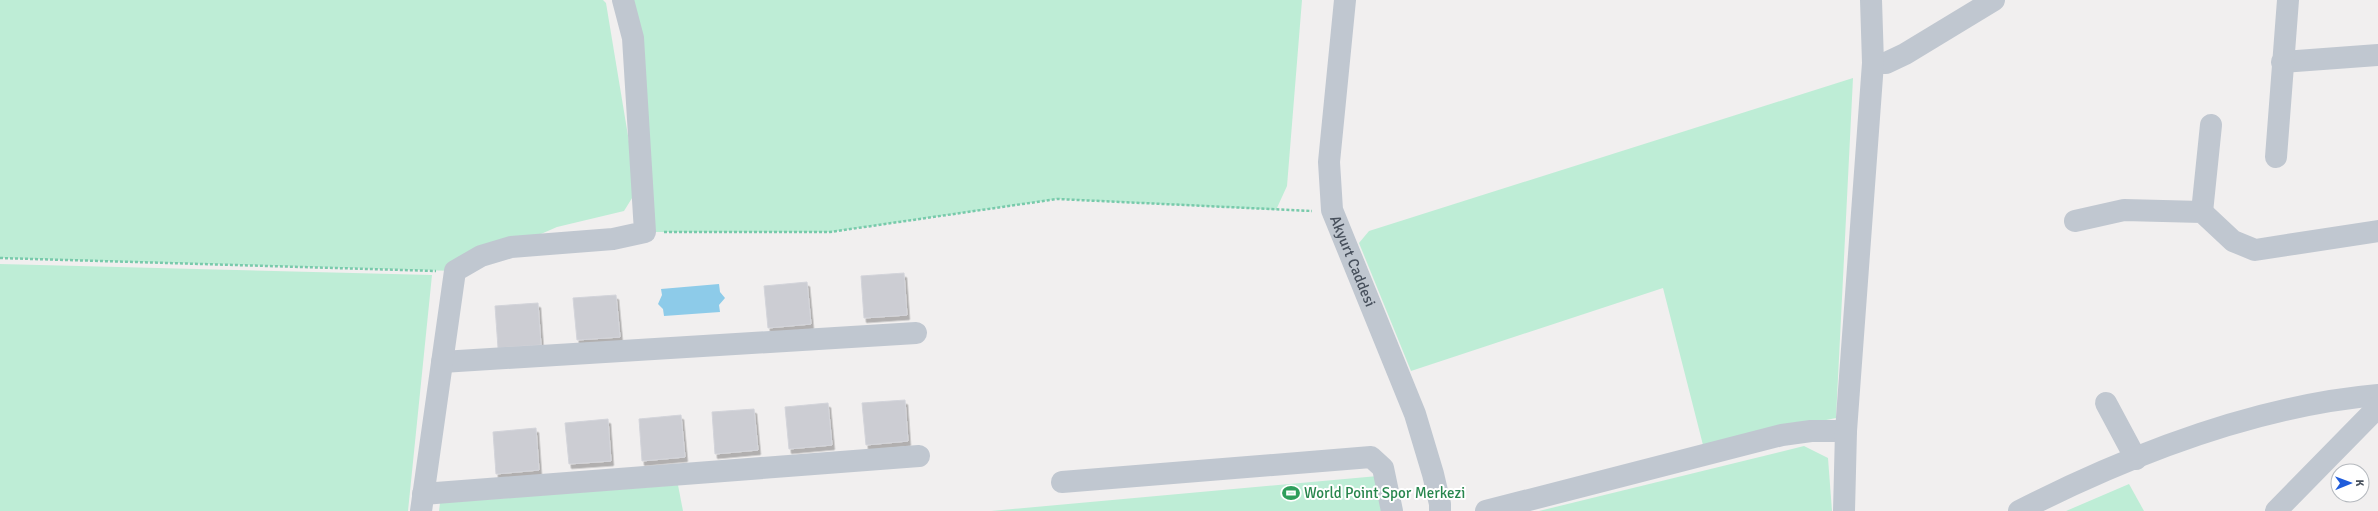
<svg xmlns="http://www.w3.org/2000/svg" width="2378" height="511" font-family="Signika,sans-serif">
<defs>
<filter id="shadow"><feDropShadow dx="2.5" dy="4.5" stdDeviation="0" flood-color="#0004"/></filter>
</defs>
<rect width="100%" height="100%" fill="#f1efef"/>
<g fill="#beedd6">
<path d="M0,0H603L606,3L637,190L624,211L557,227L455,271L0,258Z"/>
<path d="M623,0H1302L1287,186L1276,210L1057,199L830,232H645Z"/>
<path d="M1853,78L1836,418L1703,445L1663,288L1411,371L1359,243L1369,231Z"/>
<path d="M0,264L432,275L408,511H0Z"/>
<path d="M1804,446L1828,458L1832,511H1539Z"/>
<path d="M1389,475L1397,511H991Z"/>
<path d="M2129,484L2144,511H2066Z"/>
<path d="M678,485L683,511H439L440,503Z"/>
</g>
<path fill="#8dcbe9" d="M719,284L720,292L725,298L719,305L720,312L664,316L663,309L658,304L662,295L661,289Z"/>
<g fill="#cccdd3" stroke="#d3d4da" filter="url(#shadow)">
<path d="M904,273L907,315L864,318L861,276Z"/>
<path d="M807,282L811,324L768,328L764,286Z"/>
<path d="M616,295L620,337L577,340L573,298Z"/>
<path d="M538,303L541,345L498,348L495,306Z"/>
<path d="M905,400L908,441L866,445L862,403Z"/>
<path d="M828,403L832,445L789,449L785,407Z"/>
<path d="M754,409L758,450L715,454L712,412Z"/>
<path d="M681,415L685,457L642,461L639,419Z"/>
<path d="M608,419L611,461L569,464L565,423Z"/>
<path d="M536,428L539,470L496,474L493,432Z"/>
</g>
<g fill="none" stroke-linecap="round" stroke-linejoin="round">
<g stroke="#78caab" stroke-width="2.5" stroke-dasharray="3 2" stroke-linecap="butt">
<path d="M664,232H830L1057,199L1312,211"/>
<path d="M0,258L436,271"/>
</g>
<g stroke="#c0c7d0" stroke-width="22">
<path id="s1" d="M1345,0L1329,162L1332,210L1415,414L1433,474L1440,504V511"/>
<path d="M2282,62L2378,55"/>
<path d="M1873,63H1886L1905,54L1994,0"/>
<path d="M2276,157L2288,0"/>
<path d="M2202,212L2211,125"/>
<path d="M2075,221L2124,210L2202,212L2233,241L2255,250L2378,231"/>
<path d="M442,362L916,333"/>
<path d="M2106,403L2136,459"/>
<path d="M1062,482L1371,457L1383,468L1392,511"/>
<path d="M423,494L919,456"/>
<path d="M421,511L455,271L481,256L511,247L613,239L645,232L633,38L623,0"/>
<path d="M1486,511L1782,435L1811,431H1846"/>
<path d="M1844,511L1846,431L1873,63L1871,0"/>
<path d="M2019,511C2129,455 2254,406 2378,395"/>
<path d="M2276,511L2378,407"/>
</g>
</g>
<defs>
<g id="stadium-bare" transform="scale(1.38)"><path d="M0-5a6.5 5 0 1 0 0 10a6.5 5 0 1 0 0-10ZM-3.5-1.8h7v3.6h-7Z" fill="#2e9e5b" stroke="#fff" stroke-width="2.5" paint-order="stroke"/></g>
</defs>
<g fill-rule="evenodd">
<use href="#stadium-bare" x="1291" y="493"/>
</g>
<g text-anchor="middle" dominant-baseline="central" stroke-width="4" stroke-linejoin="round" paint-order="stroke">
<g font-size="15" fill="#47505c" stroke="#fff">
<text stroke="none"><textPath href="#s1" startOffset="266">Akyurt Caddesi</textPath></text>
</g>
<g font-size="15" fill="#27864d" stroke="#fff" text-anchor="start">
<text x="1304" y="493">World Point Spor Merkezi</text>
</g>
</g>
<g transform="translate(2350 483) rotate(89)"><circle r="19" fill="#ffffff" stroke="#b5b9be"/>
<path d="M0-3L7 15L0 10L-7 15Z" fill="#1f5cdb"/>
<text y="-6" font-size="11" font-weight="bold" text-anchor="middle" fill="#47505c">K</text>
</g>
</svg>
